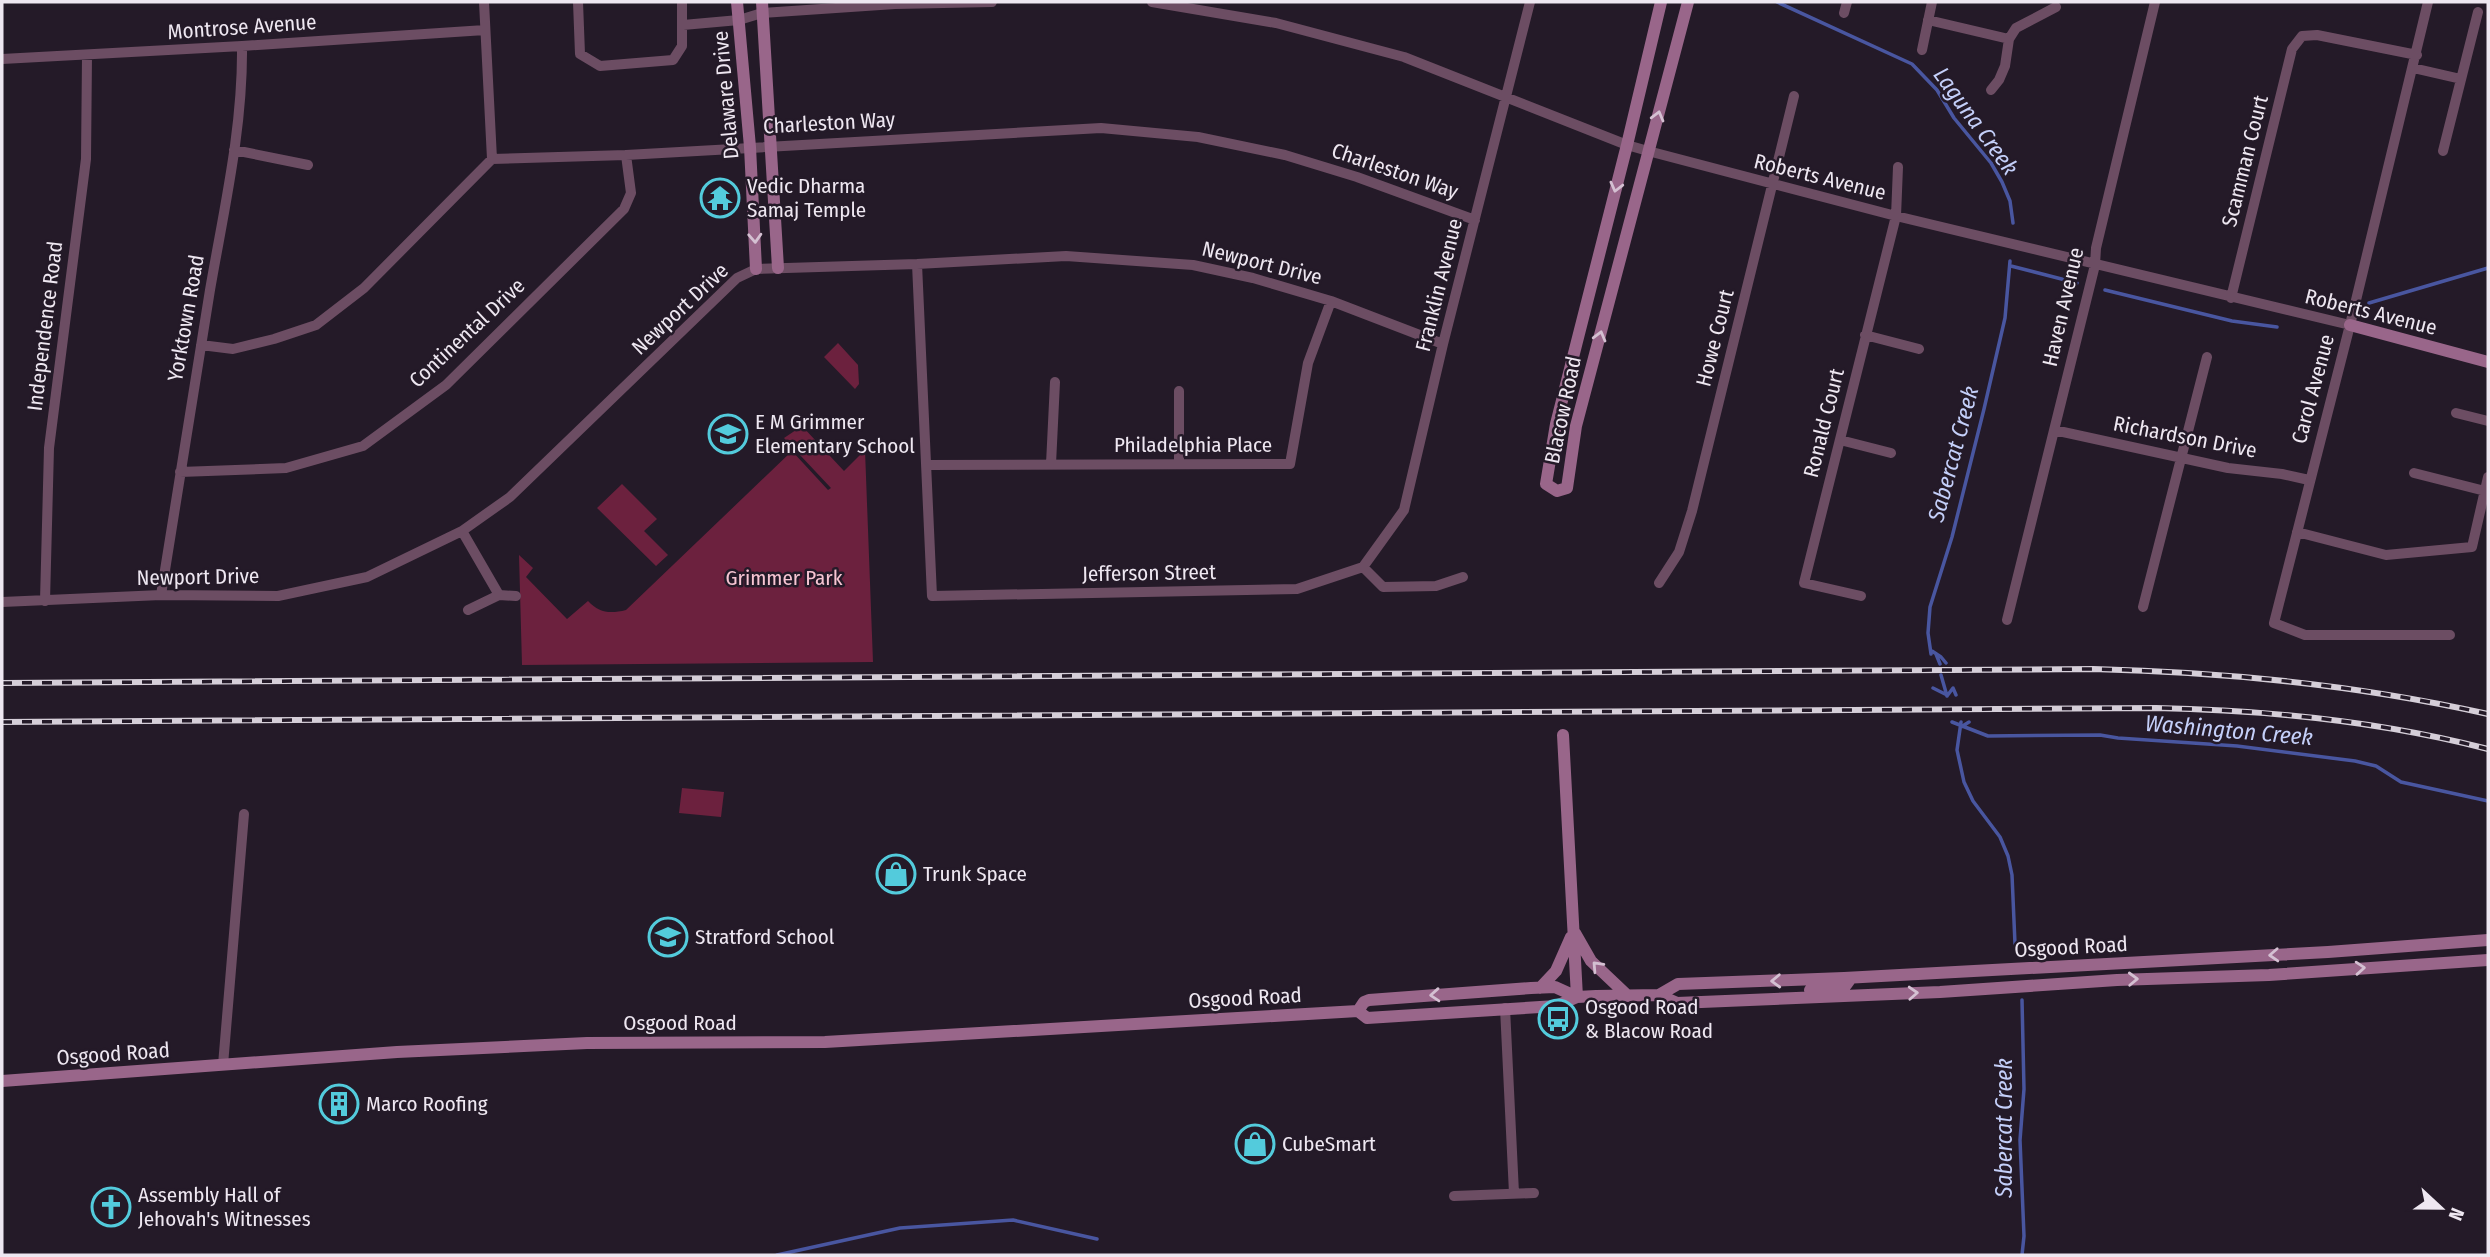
<svg xmlns="http://www.w3.org/2000/svg" width="2490" height="1257" font-family="'Fira Sans Condensed',sans-serif">
<rect width="100%" height="100%" fill="#241a28"/>
<path fill="#6c213e" d="M838 343 858 365 859 384 855 389 824 357Z
M802 426 844 471 865 450 873 662 522 665 519 555 533 568 526 577 567 619 588 601C599 613 610 614 626 610L792 451 828 490 831 488 784 438Z
M622 484 657 519 644 531 668 555 656 566 597 508Z
M682 788 724 792 721 817 679 813Z"/>
<g fill="none" stroke-linecap="round" stroke-linejoin="round">
<path stroke="#4956a0" stroke-width="3.5" d="M1777 2 1912 64 1937 90 1954 118 1991 163 2002 182 2010 201 2013 223
M2011 266 2077 283
M2105 290 2232 321 2277 327
M2369 303 2488 268
M1932 651 1941 657 1946 663
M1931 654 1928 633 1930 607 1952 537 1984 409 2005 318 2010 261
M1936 654 1940 664
M1941 675 1947 696
M1933 688 1947 695
M1947 696 1953 688 1956 695
M1952 722 1988 736 2100 735 2118 738 2237 746 2355 761 2376 766 2401 782 2488 801
M1961 722 1957 750 1964 782 1973 801 2000 837 2008 856 2012 875 2015 944
M1961 727 1969 722
M777 1255 900 1228 1013 1220 1097 1239
M2022 1255 2024 1236 2020 1140 2024 1089 2022 1000"/>
<path stroke="#6c4d63" stroke-width="10" d="M484 2 492 159
M578 2 580 54 600 66 673 60 682 46V2
M1152 2 1276 23 1404 57 1627 145 1648 151 1896 216 2350 325
M2428 2 2350 325 2274 623 2305 635H2450
M1844 13 1847 2
M1928 20 2009 39
M683 25 739 20 762 13 895 4 992 2
M1922 50 1932 2
M2 59 242 46 485 30
M2413 68 2461 79
M1991 90 1999 80 2005 66 2009 39 2016 28 2056 7
M234 150 308 165
M2443 151 2478 12
M917 264 932 596 1297 589 1363 567
M2231 298 2292 49 2302 36 2317 35 2417 55
M1865 335 1919 349
M201 345 233 349 274 339 316 325 364 288 492 159 626 155 1101 128 1198 137 1285 155 1357 177 1475 220
M1179 391V464
M2456 413 2488 421
M2054 430 2228 468 2282 474 2309 480
M1840 440 1891 453
M1051 464 1055 382
M927 465 1290 464 1308 363 1331 301
M180 472 286 468 363 446 446 385 624 209 631 193 626 155
M2414 473 2485 491
M462 531 499 595 516 596
M2297 532 2386 555 2472 547 2488 477
M1363 567 1404 510 1443 344 1530 2
M1363 567 1383 587 1436 586 1463 577
M1659 583 1679 552 1692 511 1794 96
M161 595C177 493 193 391 210 290 224 209 243 128 242 46
M1861 596 1804 583 1896 216 1898 167
M45 601 49 448 86 159 87 56
M2 602 161 595 278 596 367 577 462 531 510 497 737 278 756 269 917 264 1066 256 1193 265 1253 278 1331 301 1443 344
M2143 607 2207 357
M468 610 499 595
M2007 620 2095 265 2096 248 2155 2
M1505 1008 1514 1193
M223 1065 244 814
M1454 1196 1534 1193"/>
<path stroke="#99668a" stroke-width="12" d="M737 2 750 147 756 269
M762 2 778 268
M1661 2 1627 145 1556 424 1546 484 1557 491 1567 488 1576 426 1688 2
M2350 325 2488 362
M1563 735 1577 997
M1575 933 1591 961 1628 996
M1540 988 1556 971 1571 937
M1810 990 1846 985 1851 978
M1659 995 1678 984 1844 978 2328 952 2488 940
M1358 1011 1364 1002 1369 1000 1531 988 1555 987 1577 997
M2 1081 397 1052 587 1043 825 1042 1358 1011 1367 1018 1556 1006 1577 997 1596 996 1659 995 1677 1003 1940 992 2117 980 2269 975 2488 960"/>
<defs>
<path id="rail" d="M2 683 2093 669C2226 672 2359 685 2488 714
M2 722 2156 708C2268 710 2379 721 2488 749"/>
</defs>
<use href="#rail" stroke="#d5ced8" stroke-width="6"/>
<use href="#rail" stroke="#241a28" stroke-width="3.5" stroke-dasharray="10" stroke-linecap="butt"/>
</g>
<defs><path id="oneway-chevron" d="M-2-3.5L2.5 0L-2 3.5" fill="none" stroke-width="1.6" stroke-linecap="round" stroke-linejoin="round" transform="scale(1.75)"/></defs>
<g stroke="#d4c0d2">
<use href="#oneway-chevron" transform="translate(1658 116) rotate(-75)"/>
<use href="#oneway-chevron" transform="translate(1616 187) rotate(104)"/>
<use href="#oneway-chevron" transform="translate(755 238) rotate(87)"/>
<use href="#oneway-chevron" transform="translate(1600 336) rotate(-75)"/>
<use href="#oneway-chevron" transform="translate(2274 955) rotate(177)"/>
<use href="#oneway-chevron" transform="translate(1597 966) rotate(-133)"/>
<use href="#oneway-chevron" transform="translate(2360 968) rotate(-4)"/>
<use href="#oneway-chevron" transform="translate(2133 979) rotate(-2)"/>
<use href="#oneway-chevron" transform="translate(1776 981) rotate(178)"/>
<use href="#oneway-chevron" transform="translate(1913 993) rotate(-3)"/>
<use href="#oneway-chevron" transform="translate(1435 995) rotate(176)"/>
</g>
<defs>
<symbol id="temple-ring" viewBox="-11 -11 22 22"><circle r="9.5" fill="#241a28" stroke="#53cbdc" stroke-width="1.5"/><path d="M0-6L5-2H3V0L6.5 2.5H4V6H1.5V3h-3V6H-4V2.5H-6.5L-3 0V-2H-5Z" fill="#53cbdc"/></symbol>
<symbol id="school-ring" viewBox="-11 -11 22 22"><circle r="9.5" fill="#241a28" stroke="#53cbdc" stroke-width="1.5"/><path d="M0-5L7-2L0 1L-7-2ZM-4 1L0 2.5L4 1V4Q0 6-4 4Z" fill="#53cbdc"/></symbol>
<symbol id="shop-ring" viewBox="-11 -11 22 22"><circle r="9.5" fill="#241a28" stroke="#53cbdc" stroke-width="1.5"/><path d="M-5-2.5h2.3a2.7 3.5 0 0 1 5.4 0H5L5.5 6h-11ZM-1.5-2.5h3a1.5 2.3 0 0 0-3 0Z" fill="#53cbdc"/></symbol>
<symbol id="bus-ring" viewBox="-11 -11 22 22"><circle r="9.5" fill="#241a28" stroke="#53cbdc" stroke-width="1.5"/><path d="M-5-6H5V4H4V6H2V4H-2V6H-4V4H-5ZM-3.5-4V0h7V-4ZM-3.5 1.2v1.5H-2V1.2ZM2 1.2v1.5H3.5V1.2Z" fill="#53cbdc"/></symbol>
<symbol id="building-ring" viewBox="-11 -11 22 22"><circle r="9.5" fill="#241a28" stroke="#53cbdc" stroke-width="1.5"/><path d="M-4-6H4V6H1V3H-1V6H-4ZM-2.5-4.3h1.7v1.8h-1.7ZM.8-4.3h1.7v1.8H.8ZM-2.5-1h1.7V.8h-1.7ZM.8-1h1.7V.8H.8Z" fill="#53cbdc"/></symbol>
<symbol id="church-ring" viewBox="-11 -11 22 22"><circle r="9.5" fill="#241a28" stroke="#53cbdc" stroke-width="1.5"/><path d="M-1.2-6h2.4v3.5h3.3v2.4h-3.3V6h-2.4V-.1h-3.3v-2.4h3.3Z" fill="#53cbdc"/></symbol>
</defs>
<g fill-rule="evenodd">
<use href="#temple-ring" x="698" y="176" width="44" height="44"/>
<use href="#school-ring" x="706" y="412" width="44" height="44"/>
<use href="#shop-ring" x="874" y="852" width="44" height="44"/>
<use href="#school-ring" x="646" y="915" width="44" height="44"/>
<use href="#bus-ring" x="1536" y="997" width="44" height="44"/>
<use href="#building-ring" x="317" y="1082" width="44" height="44"/>
<use href="#shop-ring" x="1233" y="1122" width="44" height="44"/>
<use href="#church-ring" x="89" y="1185" width="44" height="44"/>
</g>
<g text-anchor="middle" dominant-baseline="central" stroke-width="5" stroke-linejoin="round" paint-order="stroke">
<g font-size="21" fill="#eee7f1" stroke="#241a28">
<text transform="translate(242 27) rotate(-4)">Montrose Avenue</text>
<text transform="translate(726 95) rotate(-95)">Delaware Drive</text>
<text transform="translate(829 123) rotate(-3)">Charleston Way</text>
<text transform="translate(2245 161) rotate(-76)">Scamman Court</text>
<text transform="translate(1395 171) rotate(19)">Charleston Way</text>
<text transform="translate(1820 177) rotate(14)">Roberts Avenue</text>
<text transform="translate(1262 263) rotate(14)">Newport Drive</text>
<text transform="translate(1439 285) rotate(-76)">Franklin Avenue</text>
<text transform="translate(2063 307) rotate(-77)">Haven Avenue</text>
<text transform="translate(680 309) rotate(-43)">Newport Drive</text>
<text transform="translate(2371 312) rotate(14)">Roberts Avenue</text>
<text transform="translate(186 318) rotate(-80)">Yorktown Road</text>
<text transform="translate(45 326) rotate(-83)">Independence Road</text>
<text transform="translate(467 333) rotate(-43)">Continental Drive</text>
<text transform="translate(1715 338) rotate(-76)">Howe Court</text>
<text transform="translate(2313 389) rotate(-75)">Carol Avenue</text>
<text transform="translate(1563 410) rotate(-78)">Blacow Road</text>
<text transform="translate(1824 423) rotate(-76)">Ronald Court</text>
<text transform="translate(2185 437) rotate(11)">Richardson Drive</text>
<text x="1193" y="445">Philadelphia Place</text>
<text transform="translate(1149 573) rotate(-1)">Jefferson Street</text>
<text transform="translate(198 577) rotate(-1)">Newport Drive</text>
<text transform="translate(2071 947) rotate(-3)">Osgood Road</text>
<text transform="translate(1245 998) rotate(-3)">Osgood Road</text>
<text x="680" y="1023">Osgood Road</text>
<text transform="translate(113 1054) rotate(-4)">Osgood Road</text>
</g>
<g font-size="21" fill="#eee7f1" stroke="#241a28" text-anchor="start">
<text x="747" y="186">Vedic Dharma<tspan x="747" dy="24">Samaj Temple</tspan></text>
<text x="755" y="422">E M Grimmer<tspan x="755" dy="24">Elementary School</tspan></text>
<text x="923" y="874">Trunk Space</text>
<text x="695" y="937">Stratford School</text>
<text x="1585" y="1007">Osgood Road<tspan x="1585" dy="24">&amp; Blacow Road</tspan></text>
<text x="366" y="1104">Marco Roofing</text>
<text x="1282" y="1144">CubeSmart</text>
<text x="138" y="1195">Assembly Hall of<tspan x="138" dy="24">Jehovah's Witnesses</tspan></text>
</g>
<g font-size="21" fill="#f7c5d3" stroke="#241a28">
<text x="784" y="578">Grimmer Park</text>
</g>
<g font-size="23" font-style="italic" fill="#c4cff9" stroke="#241a28">
<text transform="translate(1976 121) rotate(54)">Laguna Creek</text>
<text transform="translate(1953 454) rotate(-75)">Sabercat Creek</text>
<text transform="translate(2229 730) rotate(5)">Washington Creek</text>
<text transform="translate(2004 1128) rotate(-90)">Sabercat Creek</text>
</g>
</g>
<rect width="2490" height="1257" fill="none" stroke="#eee7f1" stroke-width="7"/>
<g transform="translate(2441 1208) rotate(112)" stroke="#241a28" stroke-width="5" paint-order="stroke">
<path d="M0-5L12 26L0 18L-12 26Z" fill="#eee7f1"/>
<text y="-10" font-size="19" font-weight="bold" text-anchor="middle" fill="#eee7f1">N</text>
</g>
</svg>
